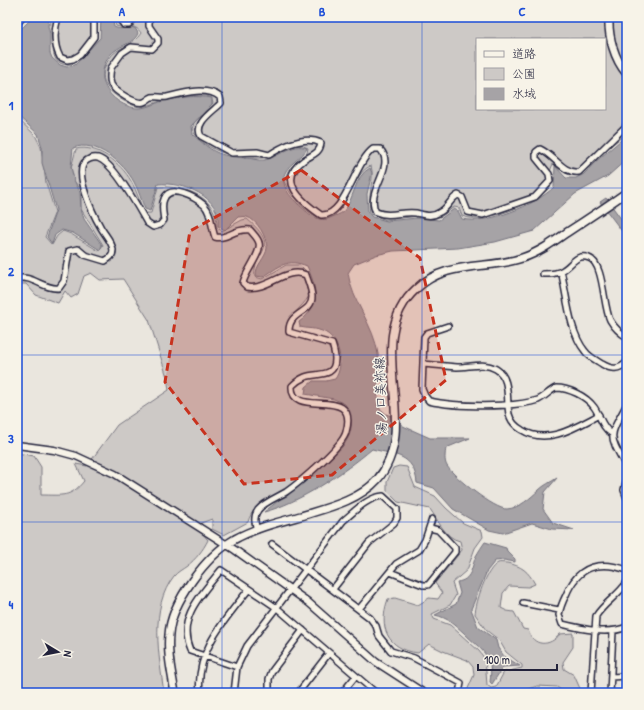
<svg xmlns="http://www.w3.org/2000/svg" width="644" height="710" font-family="'Patrick Hand','Klee One',sans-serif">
<rect width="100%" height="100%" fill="#eae6de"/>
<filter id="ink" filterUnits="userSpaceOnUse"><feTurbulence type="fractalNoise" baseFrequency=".025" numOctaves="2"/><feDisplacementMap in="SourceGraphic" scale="8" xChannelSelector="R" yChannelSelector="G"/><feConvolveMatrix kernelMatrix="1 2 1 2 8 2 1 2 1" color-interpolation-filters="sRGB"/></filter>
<g filter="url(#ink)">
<path fill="#cdc9c6" stroke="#787680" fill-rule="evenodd" d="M51 17H97V34L94 41 71 65C51 65 54 53 52 39 51 31 49 25 51 17Z
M113 17H627V133L609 147 581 173 571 174 565 173 553 164 550 171 554 180C547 201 482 226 462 216L459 208 454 207 442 216 436 218 418 216 386 220 370 214C367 198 375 177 371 166 348 173 345 240 309 212 298 204 289 194 284 181L289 169 307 153 308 148C293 140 282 154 268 157 245 162 202 152 192 129L194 123 213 103 211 98 207 96C196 96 184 95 173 97 164 99 150 106 141 107 136 107 128 103 124 101 107 91 96 79 109 59 117 46 134 46 141 33 134 22 127 30 116 26ZM477 39H605V109H477Z
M17 118 35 135 41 147 46 183 55 212 45 237 52 245 57 236 63 231 71 234 99 251 103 245 81 209V190L74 181 71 168 76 149C97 144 121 163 131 181 137 191 140 203 144 213H151L158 187C184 185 219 197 217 228L222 231 242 220 247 219C284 250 251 252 255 277L262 279 286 265H300L309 274 306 285 309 296C302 308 288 315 288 330 310 338 343 341 329 371L303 375 291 386V396C312 411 324 401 344 411 345 418 347 426 344 432 339 445 297 483 285 491 271 501 253 503 248 522L224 535 212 529V519L201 523 203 534 208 540C203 550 196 559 187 566 183 569 177 572 174 576 149 608 159 656 164 693H17V453L34 456 41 467V495C63 495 70 498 84 481L76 464 87 466 117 425 169 390 167 377 149 320 123 279 100 280 91 273 84 276 78 294 71 298 65 291 58 303 36 295 26 284H17Z
M399 466 407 467 415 487 435 496 446 508 463 523 482 531 483 537 475 548 467 570 452 583 456 595 450 605 432 614 434 619 450 625 479 651 485 659 487 685 491 688 496 687 504 672 522 668V665L506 652 499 640 486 630 475 614C476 602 486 569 498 563 500 562 504 563 507 563 522 566 528 571 535 584L528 587 509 586 503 593 501 608 507 611 514 612 523 629 528 630C533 647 550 647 560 634L573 633V647L563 662 564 669 574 675 582 693H565L557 687 537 686 525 690 524 693H466L474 675 473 667 467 660 443 651 429 644 418 653C387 649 378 627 388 599L395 598 418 605 429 598 438 599 442 593 435 583 462 550 460 541C445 538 438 520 430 509L398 502 387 491V482L393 468Z"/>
<path fill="#a6a3a6" stroke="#716f7b" d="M33 17H49L48 26 50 34V53L52 58 60 65 67 67 75 65 100 38 101 17H112L114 27C122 31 128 26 135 28L138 33C133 48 108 43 103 71 100 90 119 106 136 108 145 109 155 103 163 101 179 97 196 95 212 98V104L191 126 192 134C213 152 217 156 246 158 252 158 258 161 264 160 278 158 292 142 307 148 304 155 298 158 293 163 276 177 285 192 298 204 307 212 319 225 332 217 335 216 340 214 343 212 354 201 354 176 370 168L372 173 367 194 368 212 372 217 387 221 417 218 439 220 454 209 458 211 462 219C487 225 536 205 554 187L555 166 566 178H576L584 174 595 162 627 135V159L608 176 575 194 534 231 495 242 458 248 393 251 376 255 354 264 348 273C352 302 374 325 378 354 380 371 377 389 378 407L386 414 399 419 403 426 430 438H470L446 448C445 454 444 461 447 466 454 477 495 510 507 509 520 508 530 498 539 490 544 485 551 482 557 478L545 492 543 509 553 523 574 530 552 529 532 523 503 533 489 530 453 509 434 488 417 483C414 454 395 455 372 449 344 473 299 503 264 512 279 501 292 488 307 476 332 456 365 440 345 404L334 399 305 394 306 387 313 381H326L335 379C345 365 340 337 322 331 316 328 307 329 300 327L299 322C321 306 317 288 307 266 287 258 280 266 263 277L256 276C255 265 266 258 267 248 267 237 257 220 247 217 245 216 240 217 238 217L225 230 218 226C222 196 183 182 158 184L150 211 145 209C141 200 139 191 134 182 124 163 96 139 73 148L71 167 74 180 80 192 81 209 84 219 102 245 100 250 73 233 62 230 55 235 52 244 47 237 56 210 42 163V147L38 134 17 115V33Z
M606 198 627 227V238L600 202Z
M485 542 506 548 507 551 515 559V562L504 560 495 561 487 571 471 609 478 627 496 640 498 648 504 656 520 666 503 667 492 684 490 682C494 655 481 650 464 633 454 624 448 618 435 615L456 604 460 593 457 582C472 580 471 568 476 556 479 551 482 546 485 542Z"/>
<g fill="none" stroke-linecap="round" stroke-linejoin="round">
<defs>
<path id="minor" d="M58 17C54 31 53 44 60 57L67 60 73 59 80 55 94 37V17
M118 17 124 25H129L135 17
M149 17V26L158 39V43L152 49 131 47 122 53 111 68C110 73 109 79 111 84 114 91 136 105 144 102 147 101 149 98 152 97 157 96 162 98 167 97 183 93 206 86 220 97L221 103C214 111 193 123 201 136L232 153 257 152 269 155C283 146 304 135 321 143 320 154 311 155 304 160 276 180 301 201 321 215 345 217 354 163 373 149H380C397 167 364 192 376 212 391 218 401 211 416 213 425 215 431 218 440 212 448 208 450 199 458 195L462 197 468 212 483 215 535 197 550 181 549 174 536 158V152L540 149C554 155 563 174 579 172L627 125
M17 24 23 17
M560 272 562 275C567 298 570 333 585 351 589 357 596 360 602 364 612 370 619 370 627 362
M543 274C550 274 557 274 563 270 572 265 576 253 589 258 604 263 603 306 610 320 614 327 620 333 627 337
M17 279C31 274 44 290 59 288L64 281 69 251 78 249 85 255 105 261C110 258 113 256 113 250 112 241 104 234 100 226 93 214 75 176 84 163 87 159 93 157 98 158 114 163 138 207 147 223L153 227 160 225 164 220C163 213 161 205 164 199 170 183 196 198 204 205 212 213 211 227 215 237 228 240 233 228 250 230 253 234 258 238 259 243 262 253 245 272 243 283L247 287C268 291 286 266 306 275 308 281 312 290 312 297 312 314 288 311 289 332L332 344C334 350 335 353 335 359 335 379 317 372 305 377 300 379 296 382 292 386 290 421 360 382 346 432 343 446 299 483 286 492 278 497 264 502 258 510 253 517 255 523 257 530
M448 326 427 333 424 337 422 389 425 396 429 401C455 407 513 408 538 400 545 397 549 391 556 388 569 388 586 396 594 407 600 415 602 428 611 433
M423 364C434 365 446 366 457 367 470 367 484 362 496 369 511 378 506 399 509 414 511 422 515 426 522 430 547 446 576 427 599 415
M627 404C608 439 608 433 627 468
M627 478 624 490 627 498
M272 544 370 618 376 626 379 636 391 651 414 658 461 683 459 693
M627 570C599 560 578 566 566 595 563 601 560 608 559 615L562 624C582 629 608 635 627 627
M390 572 423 585H428L455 552V548L438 530 430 528
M523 603 559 610
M359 609 396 564 419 550 425 540 432 519
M237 667 190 651C176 618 202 594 221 570L277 608 376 693
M611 677 627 676
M200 693C195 651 225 620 249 589
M234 693 237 667 247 646 343 521C355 511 368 497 383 496L397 509V518L394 523 369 543 333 589
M269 693V679L272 671 303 630
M298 693 329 653
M342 693 355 677
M591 693 596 616C604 603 619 595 627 582
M610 693 613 631"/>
<path id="tertiary" d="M17 445 54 450 76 456 115 474 235 550 308 602 376 662 424 693"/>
<path id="secondary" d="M609 17C608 36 614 59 627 74
M175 693C172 674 167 655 169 635 171 602 206 556 235 539 255 528 279 522 301 516 327 508 358 501 377 480 424 425 360 340 416 289 446 260 487 270 522 258 538 253 552 243 566 233 586 220 607 206 627 192"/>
</defs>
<use href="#minor" stroke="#22223b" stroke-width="8"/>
<use href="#tertiary" stroke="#22223b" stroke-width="9"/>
<use href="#secondary" stroke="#22223b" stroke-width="10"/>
<use href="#minor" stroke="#f7f3e8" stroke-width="5"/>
<use href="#tertiary" stroke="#f7f3e8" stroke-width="6"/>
<use href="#secondary" stroke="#f7f3e8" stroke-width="7"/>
</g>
</g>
<path fill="#c8321e" fill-opacity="0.2" stroke="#c8321e" stroke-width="3" stroke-dasharray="8 5" stroke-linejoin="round" d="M301 170 420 258 446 380 332 475 244 484 165 382 190 231Z"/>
<path fill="none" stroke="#1d4ed8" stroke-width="1" stroke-opacity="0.55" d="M222 17V693M422 17V693M17 188H627M17 355H627M17 522H627"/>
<g text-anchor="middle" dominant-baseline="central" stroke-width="3" stroke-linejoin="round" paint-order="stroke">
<g font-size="13" fill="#22223b" stroke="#f7f3e8">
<text transform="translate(380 396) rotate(-92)">湯ノ口美祢線</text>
</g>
</g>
<rect width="644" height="710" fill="none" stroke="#f7f3e8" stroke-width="44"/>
<rect x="476" y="38" width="130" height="72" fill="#f7f3e8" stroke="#a29fa3"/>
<rect x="484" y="51" width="20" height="6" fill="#f7f3e8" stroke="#a29fa3"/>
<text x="512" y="58" font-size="12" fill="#22223b">道路</text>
<rect x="484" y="68" width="20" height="12" fill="#cdc9c6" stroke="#a29fa3"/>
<text x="512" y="78" font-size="12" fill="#22223b">公園</text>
<rect x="484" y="88" width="20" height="12" fill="#a6a3a6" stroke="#a29fa3"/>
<text x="512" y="98" font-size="12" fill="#22223b">水域</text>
<g transform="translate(58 652) rotate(100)" stroke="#f7f3e8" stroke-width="3" paint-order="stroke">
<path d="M0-3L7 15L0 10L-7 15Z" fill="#22223b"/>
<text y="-6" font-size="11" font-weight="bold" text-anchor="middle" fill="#22223b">N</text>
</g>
<path d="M478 664v6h79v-6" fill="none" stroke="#22223b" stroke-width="2"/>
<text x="484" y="664" font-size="12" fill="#22223b" stroke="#f7f3e8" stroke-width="3" paint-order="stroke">100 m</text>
<rect x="22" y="22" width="600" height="666" fill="none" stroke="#1d4ed8" stroke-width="1.5"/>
<g font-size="13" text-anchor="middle" font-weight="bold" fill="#1d4ed8">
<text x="122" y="16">A</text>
<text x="322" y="16">B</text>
<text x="522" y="16">C</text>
<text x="11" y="110">1</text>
<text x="11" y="276">2</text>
<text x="11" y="443">3</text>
<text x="11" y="609">4</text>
</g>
</svg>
